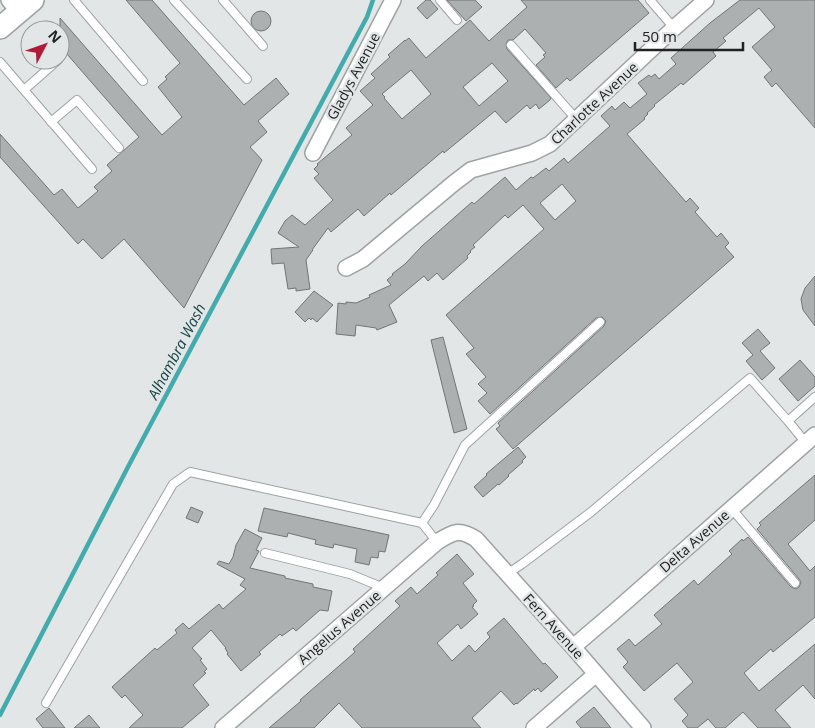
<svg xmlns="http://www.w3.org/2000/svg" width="815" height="728" font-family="'Open Sans',sans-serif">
<rect width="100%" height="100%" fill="#e2e6e6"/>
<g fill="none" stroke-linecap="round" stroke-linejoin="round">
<path stroke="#44abad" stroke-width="4.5" d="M0 715 129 465 367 17 373 0"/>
</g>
<path fill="#acb0b0" stroke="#717575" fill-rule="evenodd" d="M126 0H152L244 105 276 78 289 94 258 121 267 132 250 147 262 160 184 308 124 239 102 259 83 239 78 244 0 157V134L54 195 62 189 78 208 98 191 94 187 112 171 107 165 139 137 60 46V18L162 135 182 117 158 87 167 79 165 77 180 63Z
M426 0H430L438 9 427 19 417 8Z
M447 0H475L482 7 466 21Z
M521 0H638L649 13 570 81 567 78 556 88 536 65 545 57 543 55 546 53 525 29 513 40H508L506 44 507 49 551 98 550 100 539 109 536 104 530 109 527 105 506 123 495 111 444 153 443 151 391 195 390 193 364 216 358 209 331 232 328 228 312 250H313L306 260 310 289 296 291V288L288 289 284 263 272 264 271 249 299 247 278 233 285 221 292 215 305 225 333 200 314 178 319 174 314 169 318 165 317 164 352 135 346 128 373 105 360 91 375 78 371 74 390 57 388 55 405 40V41L409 38 426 58 470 20 489 41 527 7ZM492 63 508 81 479 106 463 87ZM411 70 431 94 402 119 384 98 385 97 382 94Z
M740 0H815V128L776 83 772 87 764 77 772 70 752 47 775 27 759 8 723 38 726 41 713 52 716 56 683 85 681 83 654 105 655 106 647 113 648 114 644 118 645 119 627 134 686 202 690 198 699 208 695 212 717 237 721 233 729 243 725 247 734 257 513 449 496 429 500 426 498 423 604 326 606 321 602 317 596 318 490 414 478 401 487 393 478 384 486 377 466 354 474 348 446 315 544 229 523 205 508 218 505 215 473 245 475 247 470 251 471 252 467 256 468 258 443 280 437 273 428 281 424 276 389 305 397 322 377 330 376 328 356 325 355 336 336 334 338 303 346 304V302L356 303 370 297 369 295 391 285 387 280 393 275 392 274 405 264 422 246 472 202 474 204 505 177 516 190 531 177 533 178 546 168 549 171 564 158 568 163 610 126 601 116 612 106 615 110 624 102 630 108 647 94 638 83 649 75 651 77 655 74 659 79 676 64 671 58 710 23ZM562 184 576 201 555 220 540 203Z
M251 21a10 10 0 1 1 20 0a10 10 0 1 1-20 0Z
M815 276V326L803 310 801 299 805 288Z
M314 291 333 305 317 322 312 318 311 320 309 318 305 322 295 312Z
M758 329 770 343 760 351 775 368 762 380 746 361 753 355 742 343Z
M443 337 467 429 454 433 431 340Z
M800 360 815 377V386L798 401 779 379Z
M518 447 526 457 522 461 523 462 508 475 509 476 499 485 498 484 483 497 474 487 487 475 486 474Z
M815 475V520L788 544 810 571 815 566V617L773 652 771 649 744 673 759 691 815 644V699L803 685 775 710 791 728H758L743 712 725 728H716L708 719 697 728H688L682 721 688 715 674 699 693 682 677 663 644 691 623 667 628 662 617 649 629 639 635 646 662 624 654 615 694 580 698 585 732 554 729 551 742 539 743 541 748 537 791 587 796 589 799 587 801 582 799 579 757 529 761 525 759 523Z
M191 507 203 512 198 523 186 518Z
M264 508 389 535 385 552 379 551 378 558 371 557 369 565 355 562 357 549 334 544 333 548 315 544 316 540 288 533 287 537 258 531Z
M245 529 262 538 256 550 259 551 250 568 285 576V578L313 584V587L332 591 328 611 320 610 296 631 293 628 282 636 280 634 259 652 261 654 241 671 227 654 228 653 225 648H226L211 630 192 648 202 659 200 660 207 669 204 672 206 673 193 685 209 705 182 728H129L143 715 125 695 122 698 112 687 155 648 157 650 177 633 175 630 183 623 189 629 219 604 223 609 246 589 240 585 245 579 217 564 219 561 229 564 233 557 236 545Z
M457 554 474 574 463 583 477 601 473 605 474 606 472 607 478 614 461 629 458 624 437 643 452 661 469 645 475 652 490 637 487 633 504 618 543 664 545 663 558 677 541 692 538 688 535 691 534 689 517 704 516 703 514 705 501 691 472 718 481 728H362L339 703 314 728H269L301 701 300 700 355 652 353 649 400 606 395 601 411 587 417 594 438 575 436 573Z
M594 707 611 728H581L576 722Z
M49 708 65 728H43L36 719Z
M89 715 100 728H74Z"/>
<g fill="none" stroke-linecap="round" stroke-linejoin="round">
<defs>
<path id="lane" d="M74 0 143 81
M174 0 247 79
M223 0 263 46
M440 0 457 20
M650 0 674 28
M511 45 577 120
M0 62 92 169
M24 90 58 60
M51 122 77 100 119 148
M788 421 806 443
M731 508 795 583
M422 523 434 505 465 445 600 322
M265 553 350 574 384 588
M507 574 522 564 591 512 750 378 788 421 815 397
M46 703 173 484 190 472 422 523 437 542"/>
<path id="street" d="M9 0 19 12
M313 153 393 0
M346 268 363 259 454 183 471 170 532 153 550 144 674 28 706 0
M573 647 613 613 815 435
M223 728 437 542C453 532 459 528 476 539L573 647 643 728
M534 728 596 674"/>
<path id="secondary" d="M0 28 33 0"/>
</defs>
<use href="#lane" stroke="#9ea2a2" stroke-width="10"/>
<use href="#street" stroke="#9ea2a2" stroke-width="18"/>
<use href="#secondary" stroke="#9ea2a2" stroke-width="24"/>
<use href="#lane" stroke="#fff" stroke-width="8"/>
<use href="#street" stroke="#fff" stroke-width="15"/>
<use href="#secondary" stroke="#fff" stroke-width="21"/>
</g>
<g text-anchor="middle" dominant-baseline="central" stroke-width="5" stroke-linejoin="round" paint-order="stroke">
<g font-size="14" fill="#212222" stroke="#e2e6e6">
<text transform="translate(353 76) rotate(-62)">Gladys Avenue</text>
<text transform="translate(594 103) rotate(-43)">Charlotte Avenue</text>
<text transform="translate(694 541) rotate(-41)">Delta Avenue</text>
<text transform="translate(554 626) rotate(48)">Fern Avenue</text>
<text transform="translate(339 627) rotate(-41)">Angelus Avenue</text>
</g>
<g font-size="15" font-style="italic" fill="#194647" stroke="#e2e6e6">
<text transform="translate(176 351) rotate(-62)">Alhambra Wash</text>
</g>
</g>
<g transform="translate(45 45) rotate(49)"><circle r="24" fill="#e2e6e6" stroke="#959898"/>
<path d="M0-4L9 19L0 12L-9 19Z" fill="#af1b39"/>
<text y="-8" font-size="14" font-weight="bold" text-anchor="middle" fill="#212222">N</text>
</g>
<path d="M635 42v8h108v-8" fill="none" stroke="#212222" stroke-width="2.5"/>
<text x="642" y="42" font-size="15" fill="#212222" stroke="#e2e6e6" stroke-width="4" paint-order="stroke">50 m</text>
</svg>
